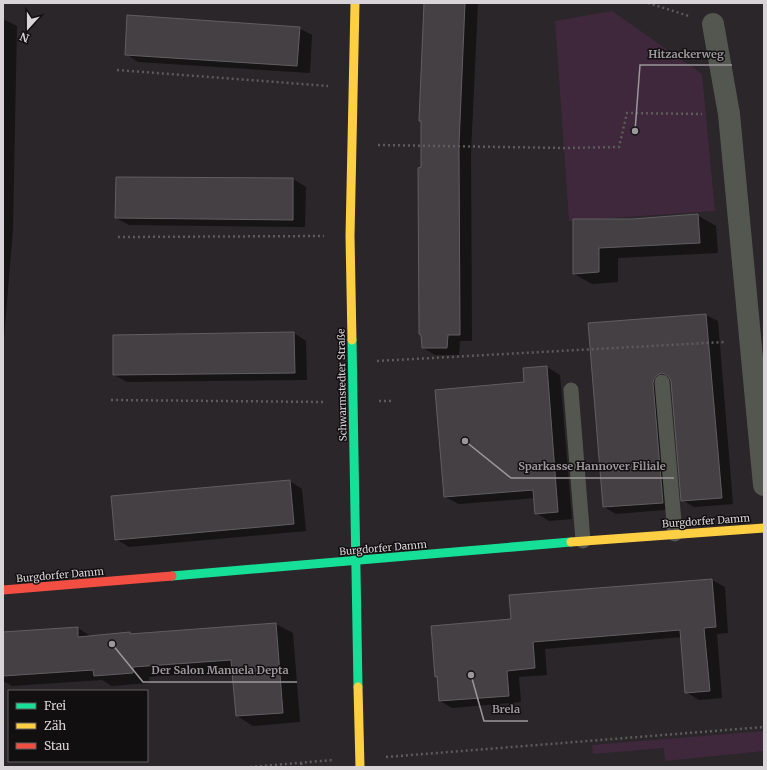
<svg xmlns="http://www.w3.org/2000/svg" width="767" height="770" font-family="Merriweather,serif">
<rect width="100%" height="100%" fill="#2a2629"/>
<path fill="#3f283b" d="M612 11 702 74 715 211 569 221 555 21Z
M764 731V751L665 761 664 748 593 754 592 745Z"/>
<path fill="#0007" d="M425 3H478L471 152 472 341H460L459 355H435L423 348 422 168Z
M3 19 17 26 13 229 3 351Z
M299 28 312 35 310 73 138 62 126 54Z
M293 179 306 187 305 227 129 225 116 218Z
M697 215 716 226 718 253 618 258V282L592 284 574 274V220H632Z
M706 315 718 321 733 504 694 507 682 500 672 380 669 381 675 509 616 514 604 507 589 324Z
M294 333 306 341 307 380 127 382 114 375Z
M547 367 560 375 572 519 549 521 536 513 535 498 459 504 445 497 525 383Z
M290 481 302 489 306 531 129 547 116 539Z
M712 580 725 587 728 633 717 634 722 698 699 700 686 692 682 637 545 649 547 675 519 677 521 702 452 708 440 701 438 677 436 676 512 620 510 596Z
M276 624 293 633 300 722 253 726 237 716 233 670 149 677 150 683 112 686 102 680 12 686 3 681V633L78 628 92 637 130 633 132 635Z"/>
<path fill="#444043" stroke="#615e61" d="M424 3H465L459 145 460 335H448L447 348H422L421 335 419 334 418 168 421 167V121H419Z
M127 15 300 27 297 66 125 55Z
M116 177 293 178V220L115 218Z
M698 214 700 243 599 248V272L573 274V219H632Z
M706 314 722 498 681 501 671 381 669 377 665 374 662 373 657 375 654 379 653 383 663 503 603 507 588 323Z
M294 332 295 373 113 375V335Z
M547 366 558 512 535 514 533 490 444 497 435 390 524 382 523 368Z
M290 480 294 524 115 540 111 496Z
M712 579 716 627 704 628 710 691 685 693 680 630 533 642 535 668 507 671 509 696 439 701 437 676 435 677 431 626 511 619 509 595Z
M276 623 283 713 236 716 231 660 133 667V673L94 676 93 670 3 676V632L78 627V637L130 632V634Z"/>
<g fill="none" stroke-linecap="round" stroke-linejoin="round">
<path stroke="#5c5c5a" stroke-width="2.5" stroke-dasharray="2 3" stroke-linecap="butt" d="M648 3 689 16
M117 70 328 86
M378 145 564 148 619 147 627 113 702 114
M118 237 324 236
M377 361 724 342
M111 400 326 402
M379 401H392
M386 757 764 727
M301 763 302 767
M250 767 333 760"/>
<path stroke="#545750" stroke-width="15" d="M662 382 675 534
M571 390 583 541"/>
<path stroke="#545750" stroke-width="22" d="M713 24 729 114 764 485"/>
<path stroke="#16e098" stroke-width="9" d="M352 340 358 687
M172 576 571 542"/>
<path stroke="#ffcf43" stroke-width="9" d="M352 340 350 236 355 3
M571 542 764 528
M358 687 360 767"/>
<path stroke="#f24e42" stroke-width="9" d="M3 590 172 576"/>
</g>
<g text-anchor="middle" dominant-baseline="central" stroke-width="3" stroke-linejoin="round" paint-order="stroke">
<g font-size="10" fill="#d8d4d7" stroke="#120f11">
<text transform="translate(342 385) rotate(-91)">Schwarmstedter Straße</text>
<text transform="translate(706 521) rotate(-4)">Burgdorfer Damm</text>
<text transform="translate(383 548) rotate(-5)">Burgdorfer Damm</text>
<text transform="translate(60 575) rotate(-5)">Burgdorfer Damm</text>
</g>
</g>
<path fill="none" stroke="#9b979a" stroke-width="1.5" d="M635 131L640 65H732M465 441L511 478H674M112 644L143 682H297M471 675L484 721H528"/>
<g fill="#9b979a" stroke="#120f11" stroke-width="1.5">
<circle cx="635" cy="131" r="4"/>
<circle cx="465" cy="441" r="4"/>
<circle cx="112" cy="644" r="4"/>
<circle cx="471" cy="675" r="4"/>
</g>
<g font-size="11" text-anchor="middle" font-weight="bold" fill="#9b979a" stroke="#120f11" stroke-width="3" stroke-linejoin="round" paint-order="stroke">
<text x="686" y="58">Hitzackerweg</text>
<text x="592" y="470">Sparkasse Hannover Filiale</text>
<text x="220" y="674">Der Salon Manuela Depta</text>
<text x="506" y="713">Brela</text>
</g>
<rect width="767" height="770" fill="none" stroke="#d8d4d7" stroke-width="8"/>
<rect x="8" y="690" width="140" height="72" fill="#120f11" stroke="#615e60"/>
<rect x="16" y="703" width="20" height="6" fill="#16e098" stroke="#615e60"/>
<text x="44" y="710" font-size="12" fill="#d8d4d7">Frei</text>
<rect x="16" y="723" width="20" height="6" fill="#ffcf43" stroke="#615e60"/>
<text x="44" y="730" font-size="12" fill="#d8d4d7">Zäh</text>
<rect x="16" y="743" width="20" height="6" fill="#f24e42" stroke="#615e60"/>
<text x="44" y="750" font-size="12" fill="#d8d4d7">Stau</text>
<g transform="translate(28 28) rotate(201)" stroke="#120f11" stroke-width="3" paint-order="stroke">
<path d="M0-3L7 15L0 10L-7 15Z" fill="#d8d4d7"/>
<text y="-6" font-size="11" font-weight="bold" text-anchor="middle" fill="#d8d4d7">N</text>
</g>
</svg>
